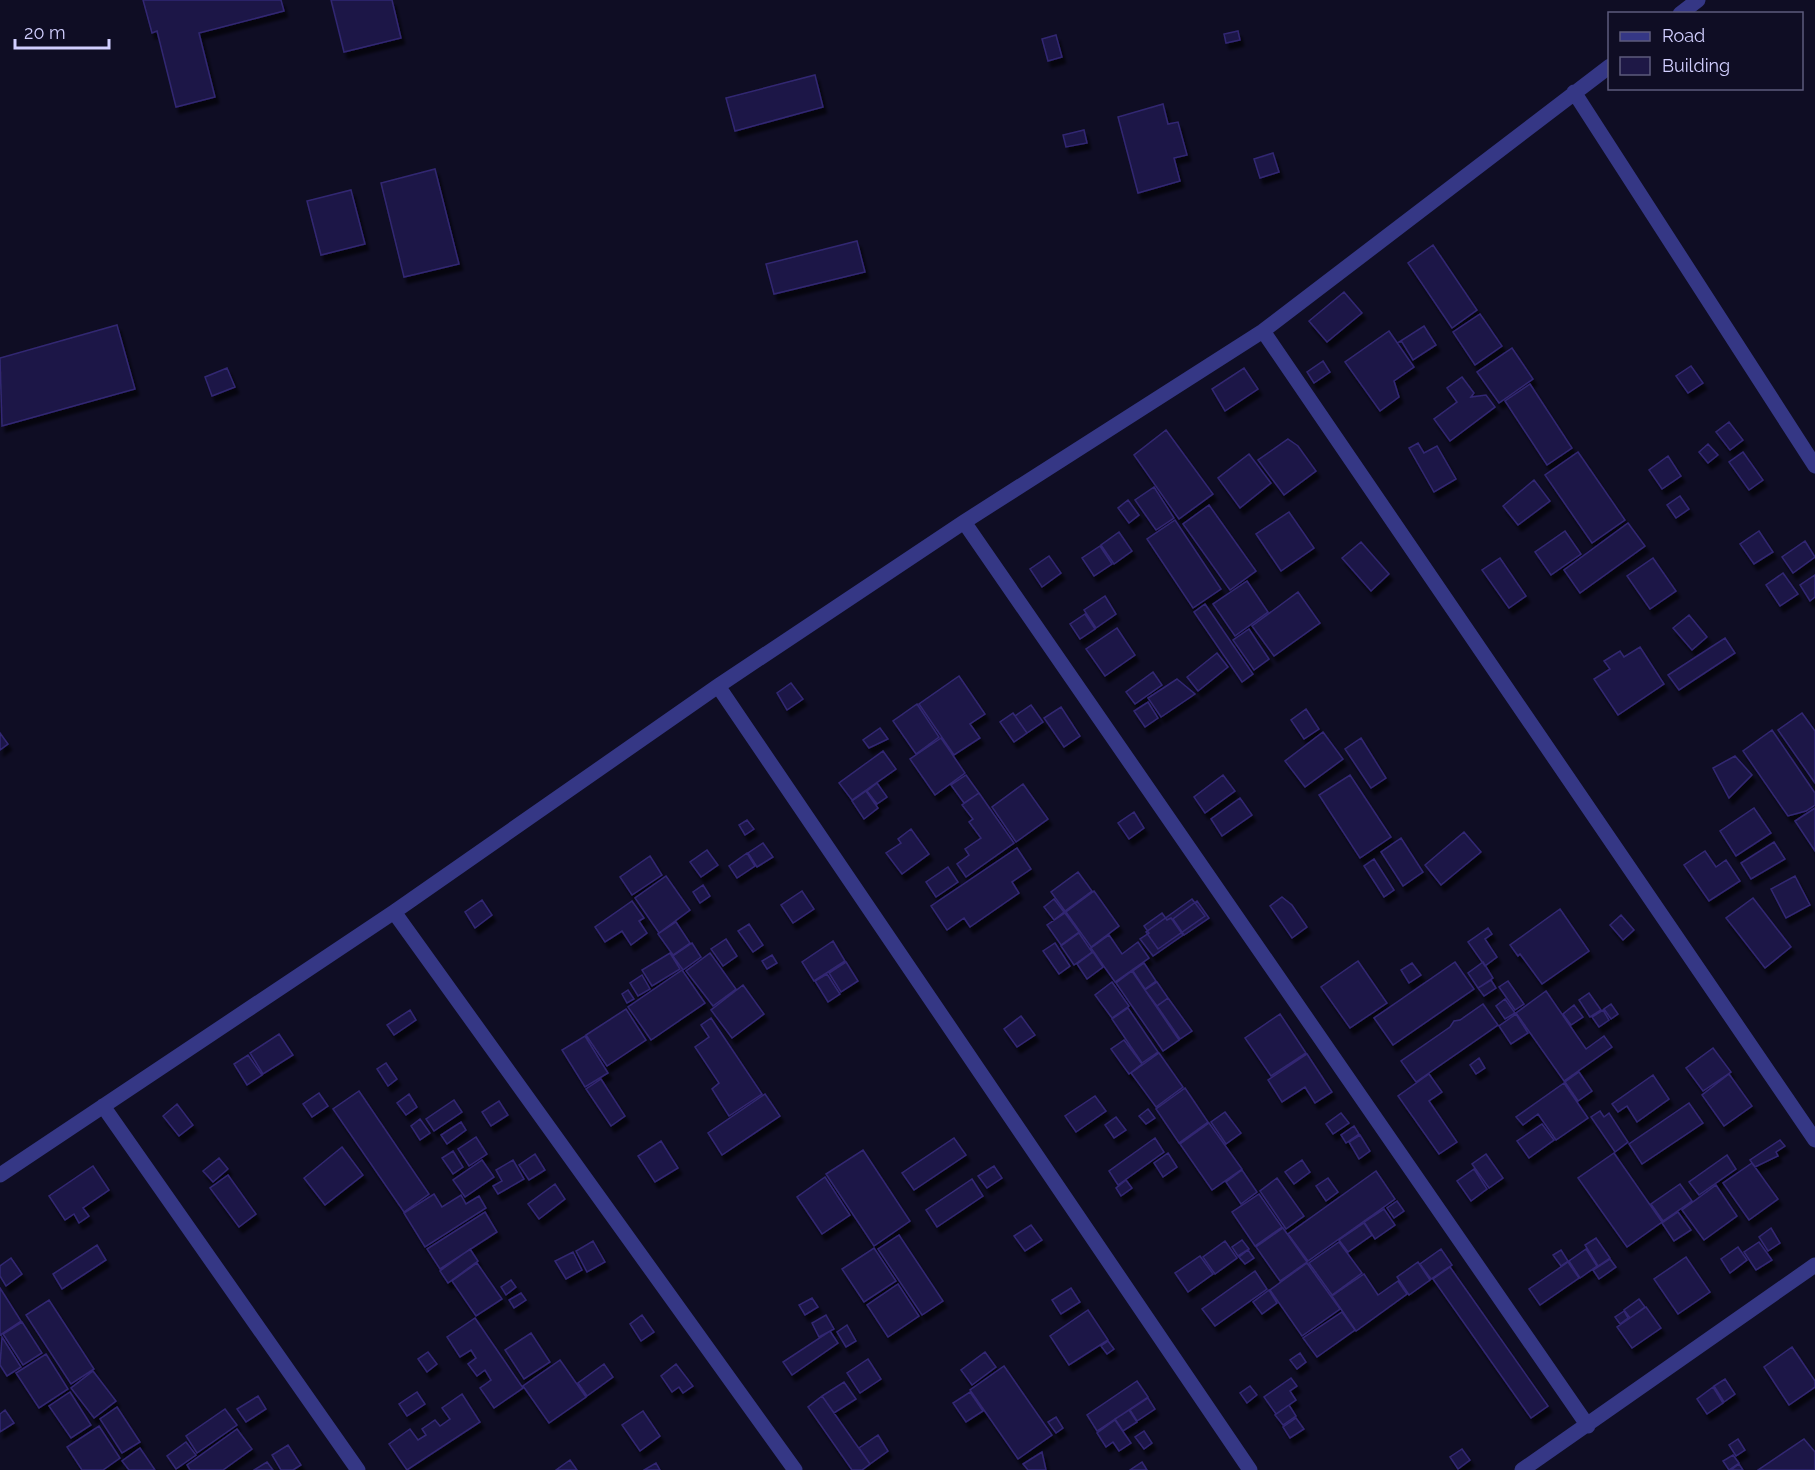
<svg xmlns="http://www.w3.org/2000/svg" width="1815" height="1470" font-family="Raleway,sans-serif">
<defs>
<filter id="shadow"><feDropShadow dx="3.5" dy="6" stdDeviation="1.5" flood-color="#0009"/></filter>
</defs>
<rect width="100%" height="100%" fill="#0f0d24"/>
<path fill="#1e1846" stroke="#322873" stroke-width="1.5" filter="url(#shadow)" d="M143 0H281L284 11 199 33 215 97 176 107 157 31 152 33Z
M331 0H392L401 38 344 52Z
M1238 31 1240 40 1226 43 1224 34Z
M1056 35 1062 57 1048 61 1042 39Z
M815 75 823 107 735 131 726 98Z
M1163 104 1168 124 1178 122 1187 155 1174 158 1180 181 1138 193 1118 117Z
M1084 130 1087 143 1066 147 1063 135Z
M1273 153 1279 172 1260 178 1254 159Z
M435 169 459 264 404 277 381 183Z
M351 190 365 244 321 255 307 201Z
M857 241 865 272 774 294 766 264Z
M1433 245 1477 310 1452 328 1408 263Z
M1344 292 1362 313 1327 342 1309 321Z
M1480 314 1502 346 1475 365 1453 332Z
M117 325 135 389 2 426 0 358Z
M1424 326 1436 345 1413 360 1402 342H1399Z
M1389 331 1414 367 1394 381 1399 397 1380 411 1345 362Z
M1512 348 1533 379 1499 403 1477 372Z
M1323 361 1330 372 1314 383 1307 372Z
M1691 366 1703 383 1688 393 1676 376Z
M227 368 235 387 212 396 205 377Z
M1244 368 1258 389 1225 411 1212 389Z
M1462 377 1474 393 1471 397 1486 395 1495 407 1450 441 1434 419 1457 402 1447 388Z
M1530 384 1572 448 1547 465 1505 401Z
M1729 422 1743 440 1730 450 1716 432Z
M1166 430 1213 494 1179 519 1134 455Z
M1288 439 1298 446 1316 471 1284 495 1258 460Z
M1418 443 1424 453 1437 446 1456 479 1434 492 1409 448Z
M1708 444 1718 455 1708 463 1699 452Z
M1578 452 1625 520 1592 543 1545 475Z
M1743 452 1763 480 1749 490 1729 462Z
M1249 454 1271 483 1240 508 1218 478Z
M1668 456 1681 476 1662 489 1649 470Z
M1534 480 1550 501 1518 525 1503 506Z
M1154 487 1174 518 1156 530 1135 500Z
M1680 496 1689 509 1676 518 1667 505Z
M1128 500 1139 515 1129 523 1118 508Z
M1209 505 1256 571 1230 590 1183 524Z
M1289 512 1314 548 1281 571 1256 534Z
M1175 520 1221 589 1193 608 1147 539Z
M1628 523 1645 546 1580 593 1564 570Z
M1565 531 1581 554 1551 575 1535 552Z
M1759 531 1773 552 1754 564 1740 544Z
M1119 532 1132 551 1114 564 1101 545Z
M1805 541 1815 557 1793 573 1782 557Z
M1361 542 1389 574 1371 591 1342 558Z
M1100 546 1112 564 1094 576 1082 558Z
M1049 556 1061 573 1042 587 1030 569Z
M1500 558 1526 596 1509 608 1482 570Z
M1653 558 1676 591 1650 609 1627 576Z
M1783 573 1798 594 1780 606 1766 585Z
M1815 575V597L1810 601 1800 585Z
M1247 581 1268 612 1235 636 1213 604Z
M1298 592 1320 623 1274 656 1252 626Z
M1105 596 1116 614 1096 628 1084 610Z
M1205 604 1253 674 1242 682 1194 612Z
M1085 614 1095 629 1080 639 1070 624Z
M1689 615 1707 637 1692 650 1673 628Z
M1117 628 1135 655 1105 676 1086 649Z
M1249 629 1269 659 1254 670 1233 640Z
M1725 638 1735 653 1679 690 1668 675Z
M1640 647 1664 684 1618 715 1594 679 1610 669 1604 661 1620 651 1624 657Z
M1217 653 1228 667 1198 691 1187 677Z
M1153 672 1162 685 1135 704 1126 692Z
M959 676 985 714 970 724 980 738 954 755 919 704Z
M1177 679 1195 694 1161 717 1148 698Z
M791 683 803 699 787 710 777 693Z
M1148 702 1158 718 1145 727 1134 711Z
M917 704 939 737 916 754 893 721Z
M1031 705 1043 722 1027 733 1015 716Z
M1061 707 1080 736 1064 747 1044 718Z
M1306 709 1319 729 1304 739 1291 720Z
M1013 713 1027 733 1014 742 1000 722Z
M1802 713 1815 731V783L1778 730Z
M880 728 888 739 869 748 863 740Z
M1772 730 1815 793V805L1806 811 1788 816 1743 751Z
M1323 732 1343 759 1305 787 1285 761Z
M0 733 8 744 0 750Z
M941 738 965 773 935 795 910 759Z
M1361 738 1386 778 1371 788 1345 749Z
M883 751 896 769 852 800 839 783Z
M1735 756 1752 775 1729 798 1713 768Z
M966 775 979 793 964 803 951 785Z
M1223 775 1235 791 1205 813 1194 797Z
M1350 775 1391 837 1360 858 1319 795Z
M877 783 887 797 877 804 867 791Z
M1023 784 1048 819 1016 842 992 807Z
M866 791 878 808 864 819 852 801Z
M979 793 1014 843 966 877 957 864 969 855 965 849 981 838 969 822 973 819 962 805Z
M1240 798 1252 815 1222 836 1211 819Z
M1754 808 1771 833 1736 856 1720 831Z
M1815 808V851L1795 821Z
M1134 812 1144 828 1129 839 1118 823Z
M747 820 754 829 745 835 739 825Z
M911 829 929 854 902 874 886 853 901 843 898 839Z
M1464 832 1481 852 1441 885 1425 865Z
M1401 838 1423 872 1403 886 1381 852Z
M1774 842 1785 859 1751 879 1741 863Z
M763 843 773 857 757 867 748 853Z
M1017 848 1031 869 1012 882 1019 893 970 927 964 918 947 930 931 906Z
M707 850 718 865 701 877 690 862Z
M1705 851 1716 867 1726 860 1740 881 1709 901 1684 865Z
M747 853 755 866 737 878 729 866Z
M650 856 662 875 632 895 620 877Z
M1374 859 1394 890 1384 897 1364 866Z
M948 867 958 882 936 897 926 882Z
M1078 872 1092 891 1065 911 1051 892Z
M666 876 690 910 659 933 635 898Z
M1795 876 1810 905 1786 918 1771 889Z
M703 885 710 896 700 903 693 892Z
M802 891 814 909 793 923 781 905Z
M1094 891 1119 926 1091 947 1066 912Z
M1282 897 1292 905 1307 927 1292 938 1270 906Z
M1753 898 1791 947 1765 968 1726 918Z
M1054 899 1064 912 1054 920 1044 907Z
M1192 899 1205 916 1158 949 1146 932Z
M482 900 492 915 475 928 465 912Z
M632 901 644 918 639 921 647 933 631 945 622 931 605 942 595 927Z
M1197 901 1209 918 1184 935 1173 919Z
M1560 909 1589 951 1542 984 1520 954 1518 956 1510 945Z
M1065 913 1079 932 1061 945 1047 925Z
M1162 913 1167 920 1171 918 1183 935 1153 956 1140 939 1149 933 1144 926Z
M1621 915 1634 930 1623 940 1610 925Z
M676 922 690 943 673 955 658 934Z
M749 924 763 945 753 952 738 931Z
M1488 928 1492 934 1485 939 1497 957 1485 966 1468 942Z
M1079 933 1092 952 1074 965 1061 946Z
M1109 935 1122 954 1138 942 1149 958 1115 982 1091 948Z
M726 939 737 956 723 966 711 949Z
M833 941 845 961 814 981 802 962Z
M692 943 701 957 683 970 673 956Z
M1055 943 1070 966 1059 974 1043 951Z
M1093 952 1103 967 1087 979 1077 964Z
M670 953 680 969 652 986 642 970Z
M710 953 736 989 713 1006 686 971Z
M772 955 777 963 767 969 762 961Z
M1358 961 1387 1003 1350 1028 1321 987Z
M846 962 858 981 841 992 829 973Z
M1455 962 1474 989 1393 1045 1374 1018Z
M1483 962 1493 978 1478 988 1468 973Z
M1144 963 1156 981 1145 989 1133 971Z
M1412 963 1421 975 1409 983 1401 970Z
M682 970 705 1003 651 1040 628 1007Z
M1132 971 1179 1040 1163 1051 1116 983Z
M827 974 840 994 828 1002 815 981Z
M642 975 650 989 638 996 630 983Z
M1491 980 1496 988 1484 996 1478 988Z
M1508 981 1524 1004 1515 1010 1499 987Z
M1112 982 1129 1006 1112 1018 1095 995Z
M1157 982 1168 998 1157 1006 1145 990Z
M743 985 764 1014 732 1038 711 1010Z
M628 990 634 999 627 1003 622 994Z
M1546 991 1586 1049 1604 1036 1612 1047 1564 1081 1516 1013Z
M1589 993 1601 1010 1590 1017 1579 1000Z
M1168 998 1192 1031 1180 1039 1157 1006Z
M1505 999 1515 1013 1505 1019 1496 1006Z
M1483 1004 1498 1025 1416 1082 1401 1061 1450 1027 1454 1021 1460 1020Z
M1611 1004 1618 1014 1611 1019 1604 1009Z
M1574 1005 1583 1017 1571 1025 1563 1014Z
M1128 1008 1158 1052 1142 1063 1112 1019Z
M626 1009 646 1040 607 1066 586 1035Z
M410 1010 416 1020 394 1035 387 1025Z
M1603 1010 1609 1020 1599 1027 1592 1017Z
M1280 1014 1306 1053 1271 1076 1245 1038Z
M1516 1014 1528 1033 1511 1044 1499 1026Z
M1021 1016 1035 1035 1017 1047 1004 1029Z
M711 1018 762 1094 729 1116 712 1089 719 1083 695 1047 709 1037 701 1025Z
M279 1034 293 1055 263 1074 250 1053Z
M585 1036 608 1073 585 1087 562 1050Z
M1124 1040 1142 1064 1129 1074 1111 1049Z
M1713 1048 1731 1072 1703 1091 1686 1068Z
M1159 1053 1183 1087 1156 1107 1131 1073Z
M1307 1054 1332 1092 1315 1103 1305 1087 1282 1102 1268 1080Z
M248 1055 262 1075 247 1085 234 1064Z
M1479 1058 1485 1068 1476 1074 1470 1065Z
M386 1063 397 1079 388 1086 377 1069Z
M1579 1072 1592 1091 1578 1101 1565 1082Z
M1429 1074 1442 1092 1429 1101 1457 1142 1439 1154 1398 1096Z
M1729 1074 1752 1106 1724 1126 1702 1095Z
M1653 1075 1669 1099 1637 1122 1627 1106 1618 1112 1612 1104Z
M601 1079 625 1116 611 1126 586 1089Z
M1564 1083 1588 1118 1556 1140 1538 1114 1523 1125 1516 1117Z
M1185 1088 1208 1122 1179 1143 1156 1109Z
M359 1091 429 1194 404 1212 333 1109Z
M319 1093 328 1106 312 1117 303 1104Z
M409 1094 417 1107 406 1115 397 1103Z
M765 1094 780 1116 722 1155 708 1133Z
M1095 1096 1106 1111 1076 1132 1065 1116Z
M454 1100 462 1112 434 1131 426 1119Z
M499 1101 508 1115 491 1126 482 1112Z
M1689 1103 1703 1123 1642 1164 1629 1144Z
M177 1104 193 1125 179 1136 163 1116Z
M1148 1109 1155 1118 1146 1124 1139 1116Z
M1600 1111 1604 1117 1609 1113 1628 1142 1615 1152 1591 1117Z
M1225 1112 1241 1133 1226 1144 1211 1122Z
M1341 1113 1349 1123 1333 1134 1326 1124Z
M1116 1117 1126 1130 1114 1138 1105 1125Z
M420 1119 430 1133 420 1140 411 1126Z
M461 1122 466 1130 447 1144 441 1135Z
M1209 1123 1242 1169 1212 1190 1180 1144Z
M1542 1124 1554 1140 1529 1158 1517 1141Z
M1354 1126 1359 1134 1346 1143 1341 1135Z
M1360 1135 1370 1151 1359 1159 1349 1142Z
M476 1137 487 1154 469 1166 458 1149Z
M954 1138 966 1155 914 1190 902 1173Z
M1155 1138 1164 1152 1118 1185 1109 1171Z
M1780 1140 1785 1146 1776 1152 1778 1156 1755 1167 1750 1160Z
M661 1141 678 1168 655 1182 638 1156Z
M342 1147 363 1175 325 1205 304 1178Z
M863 1150 910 1221 874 1246 826 1174Z
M453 1151 463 1167 453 1174 442 1158Z
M1168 1153 1177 1167 1163 1177 1154 1163Z
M1614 1153 1662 1222 1627 1247 1578 1178Z
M535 1154 545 1170 529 1180 519 1165Z
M1486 1154 1503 1178 1489 1188 1472 1164Z
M1727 1155 1736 1169 1699 1195 1689 1182Z
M219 1158 228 1169 213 1182 203 1171Z
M482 1160 494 1177 465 1197 453 1180Z
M513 1160 524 1179 498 1194 493 1186 502 1181 496 1170Z
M1302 1160 1310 1172 1294 1184 1285 1172Z
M1752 1163 1778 1199 1749 1220 1723 1183Z
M93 1166 109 1190 83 1208 89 1216 79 1223 74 1214 65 1220 49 1196Z
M994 1166 1002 1178 987 1188 978 1176Z
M1474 1169 1487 1189 1471 1201 1457 1181Z
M1242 1170 1257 1192 1241 1204 1226 1182Z
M1376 1171 1395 1199 1308 1261 1288 1234Z
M228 1175 256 1214 239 1227 210 1188Z
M825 1177 850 1215 822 1234 797 1197Z
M1277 1178 1304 1216 1286 1229 1260 1191Z
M1328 1178 1338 1192 1326 1201 1316 1186Z
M972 1179 983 1196 937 1227 926 1210Z
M1126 1180 1132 1188 1121 1196 1116 1188Z
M555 1184 565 1199 539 1219 528 1204Z
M1680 1184 1692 1201 1663 1221 1651 1204Z
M1716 1185 1737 1216 1704 1240 1682 1210Z
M434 1194 442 1207 461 1195 466 1204 479 1196 486 1208 425 1247 404 1213Z
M1259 1194 1282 1227 1255 1246 1232 1212Z
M1397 1201 1404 1211 1394 1218 1387 1208Z
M1384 1209 1395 1225 1375 1239 1364 1222Z
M485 1212 497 1232 440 1269 427 1249Z
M1678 1212 1691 1230 1674 1241 1662 1223Z
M1364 1223 1372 1235 1348 1252 1339 1240Z
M1031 1225 1042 1240 1025 1251 1014 1236Z
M1283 1228 1307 1262 1280 1281 1256 1247Z
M1771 1228 1780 1243 1768 1251 1759 1237Z
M899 1235 943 1301 922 1315 878 1249Z
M1596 1238 1610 1258 1598 1266 1585 1245Z
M1242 1240 1249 1249 1238 1256 1232 1247Z
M593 1241 605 1262 587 1272 576 1251Z
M1225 1241 1237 1258 1215 1274 1203 1257Z
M1339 1242 1362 1273 1332 1295 1309 1263Z
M1759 1242 1772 1260 1756 1270 1744 1252Z
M97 1245 106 1260 62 1289 53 1274Z
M1738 1247 1747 1260 1730 1273 1721 1259Z
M874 1248 896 1281 864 1302 842 1269Z
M470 1249 478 1261 448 1283 440 1271Z
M1441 1249 1452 1265 1431 1279 1420 1264Z
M1586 1249 1597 1266 1580 1278 1569 1261Z
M1248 1250 1254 1258 1245 1264 1239 1257Z
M1561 1250 1568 1261 1561 1266 1553 1255Z
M573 1252 582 1270 566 1279 555 1261Z
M1200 1256 1213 1274 1188 1292 1175 1273Z
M1686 1257 1710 1292 1678 1314 1654 1279Z
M11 1258 22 1274 6 1286 0 1276V1266Z
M1610 1259 1616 1267 1599 1279 1593 1270Z
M1418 1262 1430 1280 1409 1295 1397 1277Z
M1568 1262 1579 1278 1540 1305 1529 1289Z
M477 1263 502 1299 476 1316 452 1281Z
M1307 1263 1340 1309 1302 1336 1270 1290Z
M1450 1267 1548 1406 1531 1418 1433 1279Z
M1255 1271 1267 1289 1215 1326 1202 1309Z
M1364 1274 1378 1295 1398 1281 1407 1294 1356 1331 1332 1296Z
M511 1280 516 1287 506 1295 501 1287Z
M898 1284 919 1316 888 1337 867 1305Z
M0 1288 21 1321 0 1335Z
M1071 1288 1080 1302 1061 1314 1052 1300Z
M1269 1290 1277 1303 1262 1314 1253 1302Z
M521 1293 526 1300 514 1308 509 1300Z
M812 1298 818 1307 805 1315 799 1305Z
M1639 1299 1645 1307 1630 1318 1624 1310Z
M49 1300 94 1369 71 1384 26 1315Z
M1646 1307 1661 1328 1632 1348 1617 1327Z
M1088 1310 1108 1340 1069 1365 1050 1336Z
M1624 1311 1628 1318 1620 1324 1615 1317Z
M1342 1312 1355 1330 1317 1357 1303 1338Z
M642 1315 654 1332 641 1341 630 1324Z
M826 1315 834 1329 819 1337 812 1323Z
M475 1318 523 1388 494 1408 480 1388 491 1380 485 1370 477 1376 468 1364 476 1358 471 1350 460 1357 447 1337Z
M22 1322 42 1353 23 1365 3 1334Z
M847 1325 856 1341 846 1347 837 1332Z
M830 1331 838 1343 792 1375 783 1362Z
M531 1333 550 1362 524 1379 505 1350Z
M2 1337 21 1367 7 1376 0 1365Z
M1108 1341 1114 1349 1107 1354 1101 1346Z
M1792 1347 1815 1381V1387L1789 1405 1764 1367Z
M428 1352 437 1364 427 1372 418 1359Z
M985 1352 996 1367 972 1385 961 1370Z
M1300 1353 1306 1362 1297 1369 1290 1360Z
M46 1354 68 1389 39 1408 16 1373Z
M868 1359 881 1379 860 1393 847 1373Z
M560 1360 586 1397 549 1423 523 1386Z
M604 1364 613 1377 587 1396 578 1383Z
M676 1364 693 1386 683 1393 679 1387 672 1392 661 1376Z
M1004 1366 1052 1435 1018 1459 970 1390Z
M93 1371 116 1401 94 1418 71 1388Z
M1291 1378 1297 1386 1290 1391 1296 1400 1276 1414 1264 1397Z
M1725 1379 1735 1394 1724 1402 1714 1386Z
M1137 1381 1148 1397 1097 1431 1087 1415Z
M844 1382 856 1399 834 1413 822 1396Z
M1250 1386 1257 1395 1247 1403 1240 1393Z
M1713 1387 1723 1403 1707 1414 1697 1399Z
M70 1392 91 1425 71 1438 49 1406Z
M417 1392 425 1404 407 1416 399 1404Z
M970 1392 983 1411 966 1422 953 1403Z
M462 1394 480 1422 407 1470 389 1444 410 1429 418 1440 426 1435 422 1429 435 1420 440 1426 450 1419 442 1408Z
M258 1396 266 1409 246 1422 237 1409Z
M822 1396 870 1464 862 1470H852L808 1407Z
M1148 1398 1155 1409 1137 1421 1130 1410Z
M1289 1405 1296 1416 1283 1425 1275 1415Z
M117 1407 140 1442 122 1453 100 1419Z
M225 1409 237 1425 197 1453 186 1436Z
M5 1410 14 1423 0 1432V1414Z
M1129 1410 1137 1422 1123 1431 1115 1419Z
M643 1411 660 1436 640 1451 622 1425Z
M1056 1417 1063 1428 1056 1433 1048 1422Z
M1296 1418 1304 1429 1290 1438 1283 1427Z
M1115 1420 1131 1443 1119 1451 1113 1442 1106 1447 1097 1433Z
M99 1426 120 1458 103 1470H82L67 1447Z
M237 1429 252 1449 223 1470H190L187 1465Z
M1144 1431 1152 1443 1144 1449 1135 1437Z
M878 1435 888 1451 870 1464 859 1448Z
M1738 1439 1745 1450 1736 1456 1729 1445Z
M1804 1439 1815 1452V1470H1758Z
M186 1442 196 1455 176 1469 167 1456Z
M288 1445 301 1465 293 1470H281L272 1455Z
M140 1448 155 1470H129L122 1461Z
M1462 1449 1470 1460 1458 1469 1450 1457Z
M1042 1452 1046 1470H1028L1023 1464Z
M1733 1455 1739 1463 1729 1470 1723 1461Z
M570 1460 577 1470H556Z
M267 1462 273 1470H254Z
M1142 1462 1147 1470H1130Z
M656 1463 660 1470H644Z
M1739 1464 1743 1470H1731Z"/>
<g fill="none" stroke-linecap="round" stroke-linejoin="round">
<path stroke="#353785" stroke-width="15" d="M1680 14 1698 0
M1574 92 1815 466
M1263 331 1815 1140
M964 522 1588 1426
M718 686 1250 1470
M394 912 795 1470
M103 1106 358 1470
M0 1175 394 912 718 686 964 522 1263 331 1610 66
M1522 1470 1815 1265"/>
</g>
<rect x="1608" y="12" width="195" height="78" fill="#0f0d24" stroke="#5d5b7c" stroke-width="1.5"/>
<rect x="1620" y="32" width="30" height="9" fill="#353785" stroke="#5d5b7c" stroke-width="1.5"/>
<text x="1662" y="42" font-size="18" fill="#d2cfff">Road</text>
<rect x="1620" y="57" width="30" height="18" fill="#1e1846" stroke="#5d5b7c" stroke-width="1.5"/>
<text x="1662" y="72" font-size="18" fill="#d2cfff">Building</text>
<path d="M15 39v9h94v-9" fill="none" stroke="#d2cfff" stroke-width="3"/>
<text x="24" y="39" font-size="18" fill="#d2cfff" stroke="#0f0d24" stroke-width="4.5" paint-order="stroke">20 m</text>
</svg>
